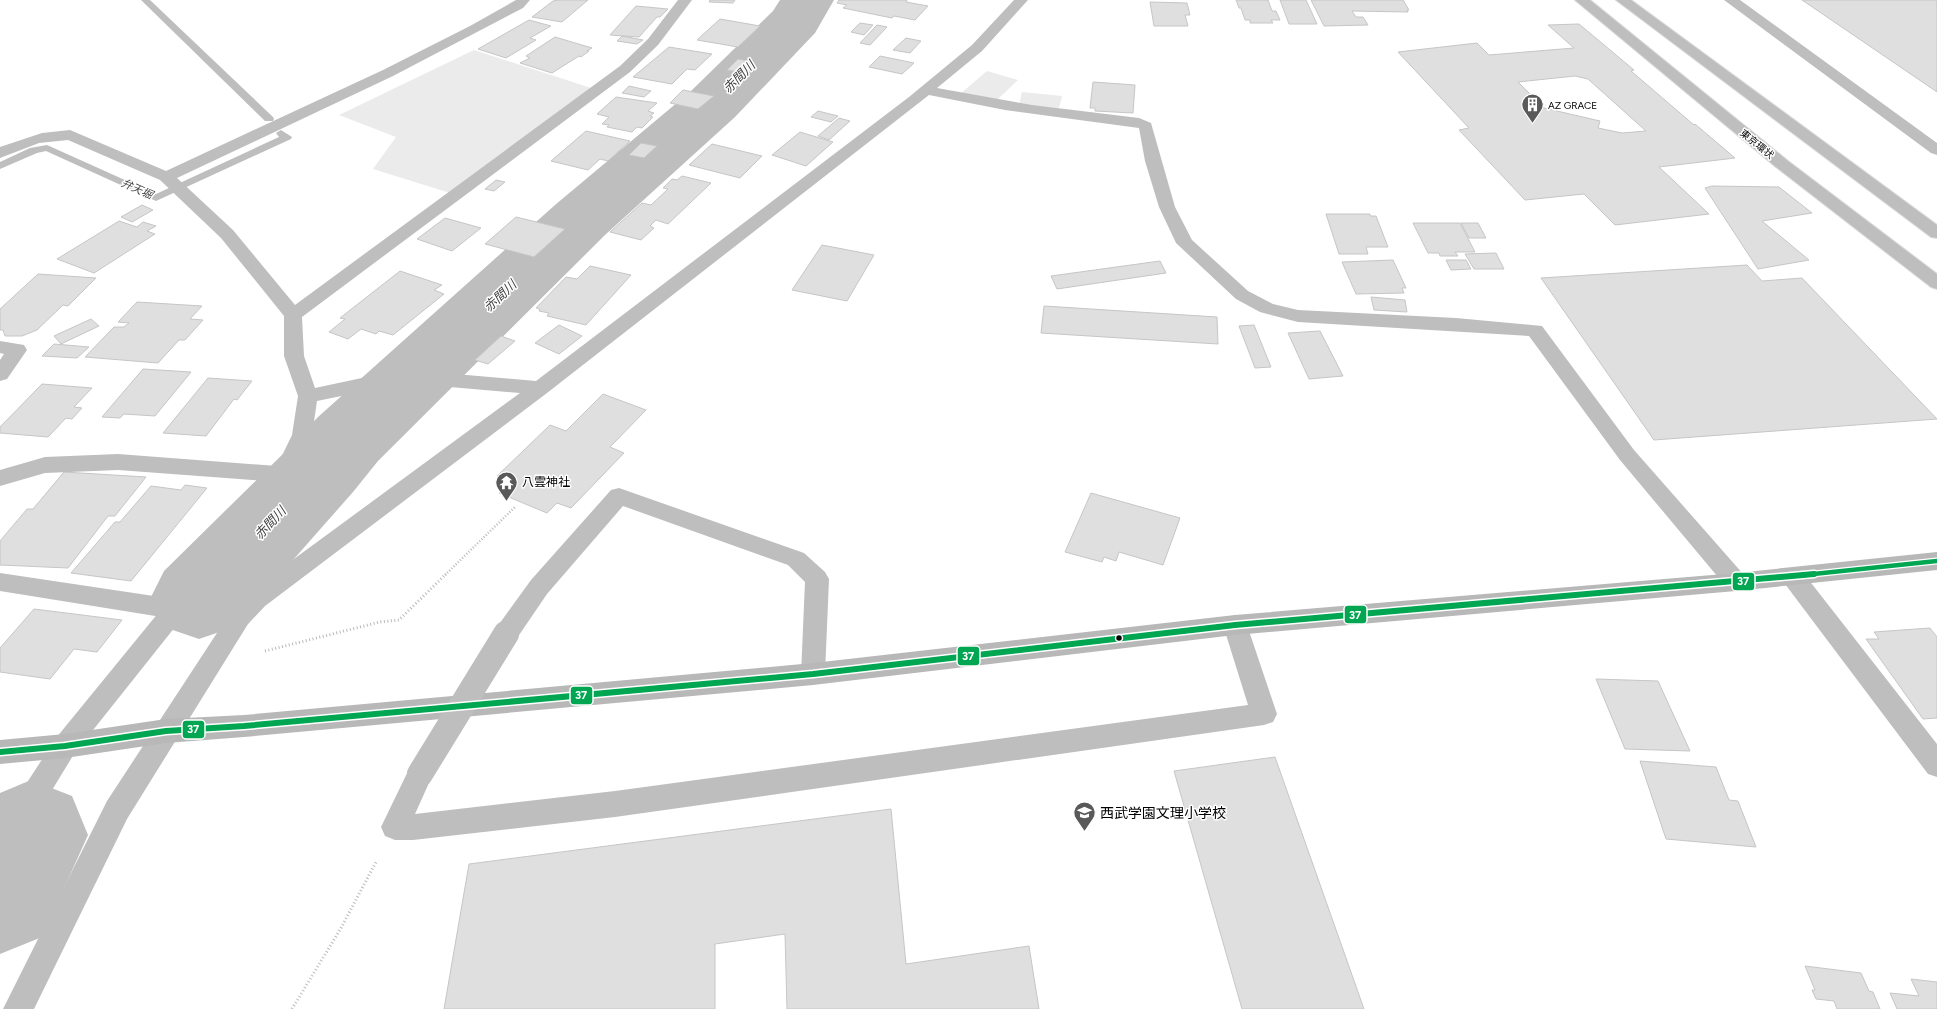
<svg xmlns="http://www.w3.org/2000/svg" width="1937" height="1009" font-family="Figtree,'Noto Sans JP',sans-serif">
<rect width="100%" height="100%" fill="#fff"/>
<path fill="#ebebeb" d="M474 50 591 88 450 193 373 169 396 137 339 115Z
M987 71 1018 80 997 100 960 94Z
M1022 92 1062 96 1059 108 1019 105Z"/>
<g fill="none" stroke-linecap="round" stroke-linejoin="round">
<path fill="#bebebe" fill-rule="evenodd" d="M141 0H150L273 117 274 119 273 121H265Z
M281 130 292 137 291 139 156 201 46 151 37 153 0 169V162L30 148 47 145 156 194 279 137 276 133Z"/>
<path fill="#bebebe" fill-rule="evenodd" d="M780 0H834L815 33 735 117 605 235 378 461 353 492 234 627 199 639 164 627 150 599 164 571 291 446 318 417 555 205 691 91 773 11Z
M31 780 72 796 88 835 42 937 0 954V793Z"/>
</g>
<path fill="#dfdfdf" stroke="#c6c6c6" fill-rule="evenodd" d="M559 0H588L562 22 532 17 553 1Z
M710 0H735L733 3 709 2Z
M839 0H907L906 2 928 6 915 20 894 16 892 18 843 8 847 5 837 3Z
M1236 0H1268L1272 11H1276L1280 20H1271L1273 23H1250V20H1245L1241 8H1239Z
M1280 0H1306L1317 24H1289Z
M1311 0H1403L1409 10H1407L1408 12 1352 11 1356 17H1363L1368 25 1324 26Z
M1802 0H1937V92Z
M1150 2 1187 3 1190 15H1185L1188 26H1154Z
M636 6 668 9 660 17H657L639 37 610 35Z
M720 19 760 26 738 47 697 40Z
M529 20 551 26 530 38 536 40 506 58 478 49Z
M860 23 873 25 864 35 851 32Z
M1579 24 1634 70 1631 71 1694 125 1695 124 1735 158 1659 167 1709 214 1615 225 1584 194 1525 200 1459 130 1469 128 1398 52 1477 43 1489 55 1574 48 1548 25ZM1575 76 1588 79 1646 131 1622 133 1598 128 1600 121 1544 108 1518 82Z
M877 25 887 27 870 45 860 43Z
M622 36 643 40 637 44 617 41Z
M555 37 592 48 587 51H589L581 57 579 56 552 73 520 63 530 58 526 56Z
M906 38 921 41 910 53 893 50Z
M669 47 712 54 695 70 687 69 672 84 633 77Z
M880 56 914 63 902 74 869 67Z
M738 59 748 61 738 72 727 70Z
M1093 82 1135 85 1133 113 1095 111V108H1090Z
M629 86 651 91 644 97 622 93Z
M683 90 714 96 698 109 670 103Z
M616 97 657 103 648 111 654 113 650 116 653 117 642 128 637 127 632 132 607 127 609 125 602 124 609 117 597 114Z
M818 111 838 116 831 122 811 117Z
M839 118 850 121 829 140 818 136Z
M586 131 630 141 608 161 600 159 588 170 551 161Z
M800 132 833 142 806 166 772 155Z
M641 143 657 146 644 158 629 155Z
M712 144 762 156 740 178 689 165Z
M682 176 711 183 668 224 656 220 650 226 654 228 641 240 610 232 642 203 651 205 668 189 663 188 672 179 677 180Z
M496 180 505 182 494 191 485 189Z
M1712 186 1779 187 1812 213 1762 221 1809 260 1758 269 1705 188Z
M142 205 153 210 132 222 121 217Z
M1326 214H1370V216H1376L1388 247H1366L1368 254H1339Z
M516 217 565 229 534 257 485 244Z
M445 218 481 228 452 251 417 239Z
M119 221 137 227 143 222 156 226 147 231 155 234 94 273 57 259Z
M1413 223H1460L1475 252H1455L1458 256H1440L1439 253H1428Z
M1461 223H1478L1486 238H1469Z
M822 245 874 255 847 301 792 290Z
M1496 253 1504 269H1474L1465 254Z
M1393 260 1406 288H1402L1404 293 1356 294 1342 262Z
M1446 260H1466L1471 269 1451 270Z
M1160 261 1166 273 1057 289 1051 276Z
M1747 265 1762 281 1802 278 1937 419 1654 440 1541 278Z
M590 266 631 275 586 325 547 316 549 313 539 311 540 309 536 308 566 277 577 279Z
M400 271 442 285 434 290 444 294 393 335 379 331 376 334 361 329 348 339 329 332 345 319 340 318Z
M38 274 96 278 68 306 63 305 37 330 22 336H5L3 330H0V309Z
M1371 297 1405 300 1407 312 1374 310Z
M137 302 202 306 190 319 203 320 185 340H179L158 363 85 357 114 327H124L129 323 118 322Z
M1044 306 1217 317 1218 344 1041 333Z
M91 319 99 326 61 344 54 336Z
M559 325 582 336 559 354 535 343Z
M1254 325 1271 367 1255 368 1239 326Z
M1320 331 1343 376 1309 379 1288 333Z
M501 336 515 341 488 364 475 360Z
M54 344 89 347 77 358 42 356Z
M143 369 191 372 155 416 124 414 120 418 102 417Z
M208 378 252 381 237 400 234 399 206 436 163 433Z
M42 384 92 388 74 407 82 408 72 419 66 418 48 437 0 433V427Z
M603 394 646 410 610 447 624 453 571 508 557 503 547 513 499 493 510 482 497 476 550 425 566 431Z
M64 472 146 477 115 516H108L68 568 0 565V541L27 509H33Z
M185 485 207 488 131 581 71 573 115 522H120L151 486 181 490Z
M1091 493 1180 518 1163 565 1119 552 1116 561 1104 557 1102 562 1065 552Z
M34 609 122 620 97 652 74 649 50 679 0 672V648Z
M1930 628 1937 637V718L1923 719 1866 639H1879L1874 632Z
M1596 679 1658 681 1690 751 1625 749Z
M1275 757 1364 1009H1242L1174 771Z
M1640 761 1716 767 1729 800 1738 801 1756 847 1666 839Z
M891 809 906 964 1029 946 1039 1009H787L785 934 715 944V1009H444L469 864Z
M1805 966 1861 973 1869 991 1873 992 1880 1009H1837L1834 1001 1816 999 1812 990H1815Z
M1911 979 1937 982V1009H1897L1890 993 1919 996Z"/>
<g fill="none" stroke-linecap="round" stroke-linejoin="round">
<defs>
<path id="highway" d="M1575 0H1590L1788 161 1937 274V289L1931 287 1776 167Z
M1616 0H1631L1937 225V238L1931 237Z"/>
</defs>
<use href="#highway" stroke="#dbdbdb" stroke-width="2"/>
<path stroke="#b9b9b9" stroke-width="2.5" stroke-dasharray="1 2" stroke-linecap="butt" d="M445 575 516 506"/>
<path stroke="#b9b9b9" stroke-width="3" stroke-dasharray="1 2.5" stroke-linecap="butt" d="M265 651 380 622 399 620 446 574
M292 1009 341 928 376 862"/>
<path fill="#bebebe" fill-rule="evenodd" d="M1724 0H1740L1937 143V155L1931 153Z
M0 573 174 599 240 607 248 610 252 617 248 624 240 627 174 619 0 591Z"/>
<path fill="#bebebe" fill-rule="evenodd" d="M516 0H530L523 8 393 76 177 178 233 230 295 305 620 66 648 39 678 0H692L658 45 630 72 302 317 304 356 315 388 404 369 433 372 565 243 742 81 802 23 815 0H829L812 28 752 87 577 251 455 374 536 381 909 97 972 45 1014 0H1028L982 51 937 88 1032 105 1139 118 1151 123 1175 207 1192 240 1248 291 1273 304 1298 310 1456 318 1542 326 1634 450 1744 575 1748 582 1744 589 1736 591 1728 589 1620 460 1529 336 1298 322 1260 312 1236 299 1176 243 1159 207 1145 161 1139 128 1005 110 929 95 547 393 265 606 248 624 127 819 34 1009H3L107 801 232 610 249 592 520 393 404 383 317 401 312 435 292 480 74 754 10 859 0 862V824L56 738 266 481 118 470 45 473 0 486V470L45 457 118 454 277 466 292 435 298 396 284 356V316L221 238 160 180 68 140 39 143 0 158V147L42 133 70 130 166 171 383 70 470 26Z
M0 341 24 345 27 350 7 379 0 381V360L4 354 0 353Z
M619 488 804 553 825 572 829 579 825 674 822 682 813 685 804 682 801 674 805 582 788 565 623 506 547 594 515 641 506 644 497 641 494 634 497 627 531 580 611 490Z
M1793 568 1801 570 1937 744V777L1928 774 1785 584 1781 577 1785 570Z
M1235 615 1244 618 1247 625 1277 714 1273 722 1264 725 615 817 413 840H395L385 836 381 827 411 765 420 762 429 765 433 774 415 814 615 791 1248 705 1223 625 1226 618Z"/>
<path fill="#b8b8b8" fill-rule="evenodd" d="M1937 552V570L1736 591 1235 635 813 685 244 737 166 743 65 758 0 764V740L65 734 166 719 244 715 813 663 1235 615 1736 573Z"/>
<use href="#highway" fill="#bebebe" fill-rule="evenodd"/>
<path stroke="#bebebe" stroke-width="26" d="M420 774 506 634"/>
<defs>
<path id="bus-1-far1" d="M1804 575 1937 561"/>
<path id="bus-1" d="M0 752 65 746 166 731 244 726 813 674 1235 625 1814 574"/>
</defs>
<use href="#bus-1-far1" stroke="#fff" stroke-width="7"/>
<use href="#bus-1" stroke="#fff" stroke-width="9"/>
<use href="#bus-1-far1" stroke="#00a651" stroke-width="4.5"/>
<use href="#bus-1" stroke="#00a651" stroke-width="6"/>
</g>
<defs>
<symbol id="building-pin" viewBox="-11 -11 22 30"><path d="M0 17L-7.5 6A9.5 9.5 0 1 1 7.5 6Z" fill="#595959" stroke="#fff"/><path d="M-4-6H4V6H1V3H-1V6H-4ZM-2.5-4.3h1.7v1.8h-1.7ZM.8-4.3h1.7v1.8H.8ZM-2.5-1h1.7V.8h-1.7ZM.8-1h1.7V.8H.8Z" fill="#fff"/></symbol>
<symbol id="temple-pin" viewBox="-11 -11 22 30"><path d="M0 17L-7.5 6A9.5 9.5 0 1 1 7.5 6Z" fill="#595959" stroke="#fff"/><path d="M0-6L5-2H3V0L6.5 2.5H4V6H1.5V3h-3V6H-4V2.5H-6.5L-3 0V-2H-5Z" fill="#fff"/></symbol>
<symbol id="school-pin" viewBox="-11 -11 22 30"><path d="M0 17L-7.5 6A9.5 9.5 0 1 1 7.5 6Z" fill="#595959" stroke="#fff"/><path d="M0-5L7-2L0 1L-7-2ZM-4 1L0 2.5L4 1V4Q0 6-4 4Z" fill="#fff"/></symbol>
</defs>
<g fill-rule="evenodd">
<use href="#building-pin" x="1520" y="92" width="25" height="34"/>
<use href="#temple-pin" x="494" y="470" width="25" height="34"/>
<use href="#school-pin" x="1072" y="800" width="25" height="34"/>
</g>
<circle fill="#000" stroke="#fff" stroke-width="1.5" cx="1119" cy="638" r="3.5"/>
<g text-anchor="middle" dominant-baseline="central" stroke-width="3" stroke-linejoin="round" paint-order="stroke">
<g font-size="10" fill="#000" stroke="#fff" text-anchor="start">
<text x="1548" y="105">AZ GRACE</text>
</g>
<g font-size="10" fill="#000" stroke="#fff">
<text transform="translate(1757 144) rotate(39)">東京環状</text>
</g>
<g font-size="11" font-style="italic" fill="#434343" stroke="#fff">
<text transform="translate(137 189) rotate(24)">弁天堀</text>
</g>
<g font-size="12" fill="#000" stroke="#fff" text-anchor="start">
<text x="522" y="482">八雲神社</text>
</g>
<g font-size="13" font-style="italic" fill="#434343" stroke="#fff">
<text transform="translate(739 77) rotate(-45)">赤間川</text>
<text transform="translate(500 296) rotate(-43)">赤間川</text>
<text transform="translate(270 523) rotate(-47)">赤間川</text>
</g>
<g font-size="14" fill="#000" stroke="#fff" text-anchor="start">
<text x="1100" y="813">西武学園文理小学校</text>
</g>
</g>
<g stroke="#fff" stroke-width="1.5">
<rect x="1732" y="572" width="23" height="19" rx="4" fill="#00a651"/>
<rect x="1344" y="605" width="23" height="19" rx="4" fill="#00a651"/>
<rect x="957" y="646" width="23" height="20" rx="4" fill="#00a651"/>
<rect x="570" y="686" width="23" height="19" rx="4" fill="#00a651"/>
<rect x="182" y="720" width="23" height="19" rx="4" fill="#00a651"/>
</g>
<g font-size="11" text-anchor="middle" font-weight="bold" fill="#fff">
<text x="1743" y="585">37</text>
<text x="1355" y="619">37</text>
<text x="968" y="660">37</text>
<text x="581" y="699">37</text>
<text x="193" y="733">37</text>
</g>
</svg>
